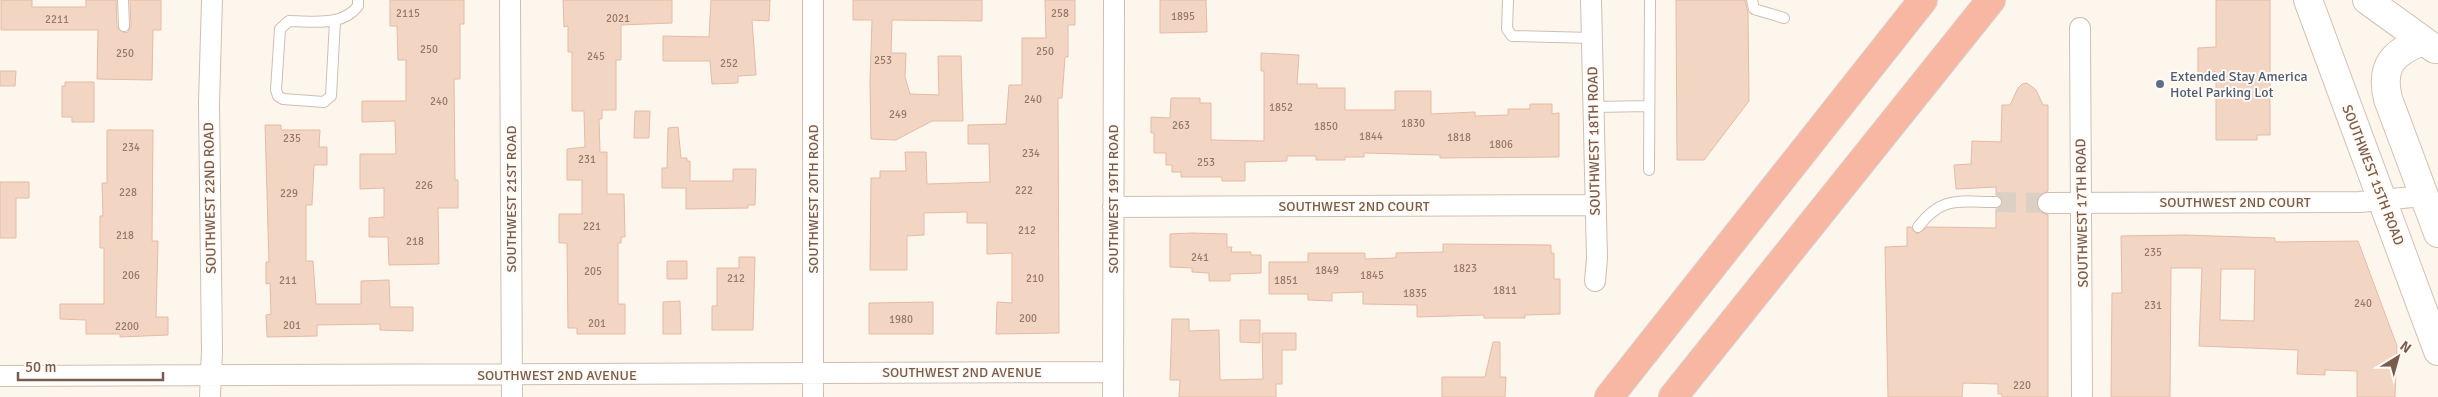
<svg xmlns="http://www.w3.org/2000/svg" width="2438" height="397" font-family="Signika,sans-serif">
<rect width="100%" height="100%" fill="#fdf6ec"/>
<path fill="#f3d5c3" stroke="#e6bba3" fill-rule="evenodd" d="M1 0H32V7H86V0H116L117 27 124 33 128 32 131 26 130 0H161V30H153L152 80 97 79 98 30H1Z
M390 0H464V24H460V79H454L455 180H458V208H438L439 264 389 265 388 237H369V218L384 217V188L360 189V154H396L395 121 362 122V101H406V60H398L397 26H390Z
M563 0H672V23L621 25V60H616V110H602V119H599L600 152H607V194H624L625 237H621V243H618V304H625V334H577V328H568L567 243H559V214H582V180H567V149L585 147 584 111H572V52H568V26L564 27Z
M711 0H770L769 21 752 20 756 75 738 76V83L712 84 710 61H663V36L709 37Z
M853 0H982V21L892 20 891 53H906L905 77 910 94 939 95 938 56H961L963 121H932L896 140 871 139 870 82 872 20H853Z
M1045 0H1075V25H1068V57H1065L1062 98H1058L1059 333 996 334 997 302 1012 303V253L987 254V223H967V212L924 213V235L907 236V270H870L871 178H880V171H906L905 152H926L927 184 990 182 989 144H968V125L1006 124 1009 85H1022V38H1046Z
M1160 0H1206L1207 32 1160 33Z
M1676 0H1745L1748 13 1749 101 1704 160H1677Z
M2216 0H2270V135H2257V140H2216V72L2198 73V48L2216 47Z
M1261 53 1299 55 1297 84H1317V88H1345V110H1395V91H1431V114L1475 112V116L1508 115V109H1530V104H1552V114L1559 113V157L1440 158V155L1364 153V157H1345V160H1316V156H1287V161L1245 162V181H1222V177H1181V172H1172V165H1166V153H1154V133H1151V117L1170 118 1171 98H1200V103H1211V140L1264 141V71H1261Z
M0 71H16L15 86H0Z
M65 82H94V122H72V117H62V86H65Z
M2027 83 2036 90 2043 105H2048V191L2038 197 2036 204 2042 213 2048 215V397H2002V394H1998V384L1963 383 1962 397H1888L1885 247 1907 246V227H1911L1917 234 1927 227 1996 228V209L2002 206 2003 202 2000 196 1996 195V187L1956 189 1954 165 1971 164 1972 141 2001 142 2002 105H2010L2018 88 2022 84Z
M635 111H650L649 138H634Z
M265 125H281V130H320L319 147H327V165H314L312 205H306V261H313L316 304H361V281L389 280 390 307H413V331L380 330V324L317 325V336L267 337 266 315 271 314 270 283 266 284V262H269Z
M678 127 681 158H687V161H690V181H733V169H756L755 205H748V208L686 209V188H662V168H667L668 128Z
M107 130H153L152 241H158L156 317H168V335L120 337V334H86V320L60 319V304H104V248H100V216H103L102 183H107Z
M0 182H29V198H16V238H0Z
M1192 233 1227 234V247H1232L1231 252H1251V255H1261V273L1230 274V281H1209V273L1192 272V268L1170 267V234Z
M2184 235 2275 238V242L2358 241 2397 346 2395 397H2357V371L2325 370V375L2297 374 2298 350 2199 346 2202 268H2171L2170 397H2111L2112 293H2122L2121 236ZM2221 269H2255L2254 321 2220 320Z
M1443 244 1551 245V253H1554V279H1560V314L1525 315V318H1484V315L1417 317V305L1363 304V292L1332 293V301L1308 300V294H1269V262H1308V253H1365V259L1396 258V253L1443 252Z
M739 257H755L753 330H712V306H717V268H739Z
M667 261H687V279H667Z
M680 301 681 334H663V302Z
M933 302V334H869V303Z
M1172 319H1189V331L1219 330 1220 380 1263 379 1262 333H1296V350H1282V384H1276V397H1179L1180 380H1170Z
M1240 320H1260V343L1240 342Z
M1493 342H1500V377H1506L1505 397H1442V377H1485Z"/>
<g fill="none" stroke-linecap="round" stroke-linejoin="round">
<path stroke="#dcd0c4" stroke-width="20" stroke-dasharray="20 10" stroke-linecap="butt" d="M1996 202 2048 203"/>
<defs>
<path id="lane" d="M123 0 124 26
M1508 0 1507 29 1512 36 1592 38
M1752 0 1754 9 1784 18
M335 21 331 96 324 102 283 99 278 96 276 90 280 29 289 21C312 21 342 27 358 6V0
M1594 107 1649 106
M1649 170 1650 0
M1918 227C1942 195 1960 202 1996 202"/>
<path id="street" d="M510 0 512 397
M813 0V397
M1591 0 1597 258 1595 281
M2080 28 2082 397
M2048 203 2360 202 2423 196
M1113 207 1595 205
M0 376 1113 372
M210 397 212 350 209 103 212 0
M1113 397 1114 0"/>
<path id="secondary" d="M2308 0 2438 351
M2367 0 2435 49
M2423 41C2393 52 2380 66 2388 99L2438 233"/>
<path id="highway" d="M1609 397 1923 0
M1673 397 1991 0"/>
</defs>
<use href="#lane" stroke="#d1beb0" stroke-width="12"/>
<use href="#street" stroke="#d1beb0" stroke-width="22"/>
<use href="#secondary" stroke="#d6c0b0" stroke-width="30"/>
<use href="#highway" stroke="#dad1cd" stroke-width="30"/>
<use href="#lane" stroke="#fff" stroke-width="10"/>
<use href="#street" stroke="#fff" stroke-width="20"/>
<use href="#secondary" stroke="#fff" stroke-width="28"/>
<use href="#highway" stroke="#f7b7a3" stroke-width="28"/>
</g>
<circle fill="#5c6f8a" stroke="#fffaf3" stroke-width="2" cx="2160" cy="84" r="5"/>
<g text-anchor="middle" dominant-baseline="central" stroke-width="4" stroke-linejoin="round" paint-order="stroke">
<g font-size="11" fill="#987a6a">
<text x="408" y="13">2115</text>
<text x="1060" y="13">258</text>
<text x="1183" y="16">1895</text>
<text x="618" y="18">2021</text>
<text x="57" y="19">2211</text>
<text x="429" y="49">250</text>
<text x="1045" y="51">250</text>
<text x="125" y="53">250</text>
<text x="596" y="56">245</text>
<text x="883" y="60">253</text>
<text x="729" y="63">252</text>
<text x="1033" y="99">240</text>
<text x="439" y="101">240</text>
<text x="1281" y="107">1852</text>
<text x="898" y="114">249</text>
<text x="1413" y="123">1830</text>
<text x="1181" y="125">263</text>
<text x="1326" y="126">1850</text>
<text x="1371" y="136">1844</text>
<text x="1459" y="137">1818</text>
<text x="292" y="138">235</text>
<text x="1501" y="144">1806</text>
<text x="131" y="147">234</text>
<text x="1031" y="153">234</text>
<text x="587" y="159">231</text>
<text x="1206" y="162">253</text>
<text x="424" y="185">226</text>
<text x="1024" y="190">222</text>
<text x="128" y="192">228</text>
<text x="289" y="193">229</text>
<text x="592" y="226">221</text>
<text x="1027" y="230">212</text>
<text x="125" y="235">218</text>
<text x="415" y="241">218</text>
<text x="2153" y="252">235</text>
<text x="1200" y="257">241</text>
<text x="1465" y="268">1823</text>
<text x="1327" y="270">1849</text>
<text x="593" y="271">205</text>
<text x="131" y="275">206</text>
<text x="1372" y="275">1845</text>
<text x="736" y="278">212</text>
<text x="1035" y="278">210</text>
<text x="288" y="280">211</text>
<text x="1286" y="280">1851</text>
<text x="1505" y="290">1811</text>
<text x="1415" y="293">1835</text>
<text x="2363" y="303">240</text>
<text x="2153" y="305">231</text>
<text x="1028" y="318">200</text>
<text x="901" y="319">1980</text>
<text x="597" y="323">201</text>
<text x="292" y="325">201</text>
<text x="127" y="326">2200</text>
<text x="2022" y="385">220</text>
</g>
<g font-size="14" fill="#4e5e75" stroke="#fffaf3" text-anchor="start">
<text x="2170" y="76">Extended Stay America<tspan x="2170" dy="16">Hotel Parking Lot</tspan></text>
</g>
<g font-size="14" fill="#7a5c4d" stroke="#fffaf3">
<text transform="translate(1594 141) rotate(-91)">SOUTHWEST 18TH ROAD</text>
<text transform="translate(2373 175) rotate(69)">SOUTHWEST 15TH ROAD</text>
<text transform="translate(210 198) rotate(-91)">SOUTHWEST 22ND ROAD</text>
<text transform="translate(511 199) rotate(-90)">SOUTHWEST 21ST ROAD</text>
<text transform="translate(813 199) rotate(-90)">SOUTHWEST 20TH ROAD</text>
<text transform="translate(1113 199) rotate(-90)">SOUTHWEST 19TH ROAD</text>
<text x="2235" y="202">SOUTHWEST 2ND COURT</text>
<text x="1354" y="206">SOUTHWEST 2ND COURT</text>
<text transform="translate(2082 213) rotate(-91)">SOUTHWEST 17TH ROAD</text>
<text x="962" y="372">SOUTHWEST 2ND AVENUE</text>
<text x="557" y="375">SOUTHWEST 2ND AVENUE</text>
</g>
</g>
<g transform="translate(2398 357) rotate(37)" stroke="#fffaf3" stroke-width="4" paint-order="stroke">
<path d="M0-4L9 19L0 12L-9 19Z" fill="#7a5c4d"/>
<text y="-8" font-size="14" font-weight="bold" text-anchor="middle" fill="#7a5c4d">N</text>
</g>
<path d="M18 372v8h145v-8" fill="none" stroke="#7a5c4d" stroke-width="2.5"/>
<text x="25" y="372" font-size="15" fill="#7a5c4d" stroke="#fffaf3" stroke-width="4" paint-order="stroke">50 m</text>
</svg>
